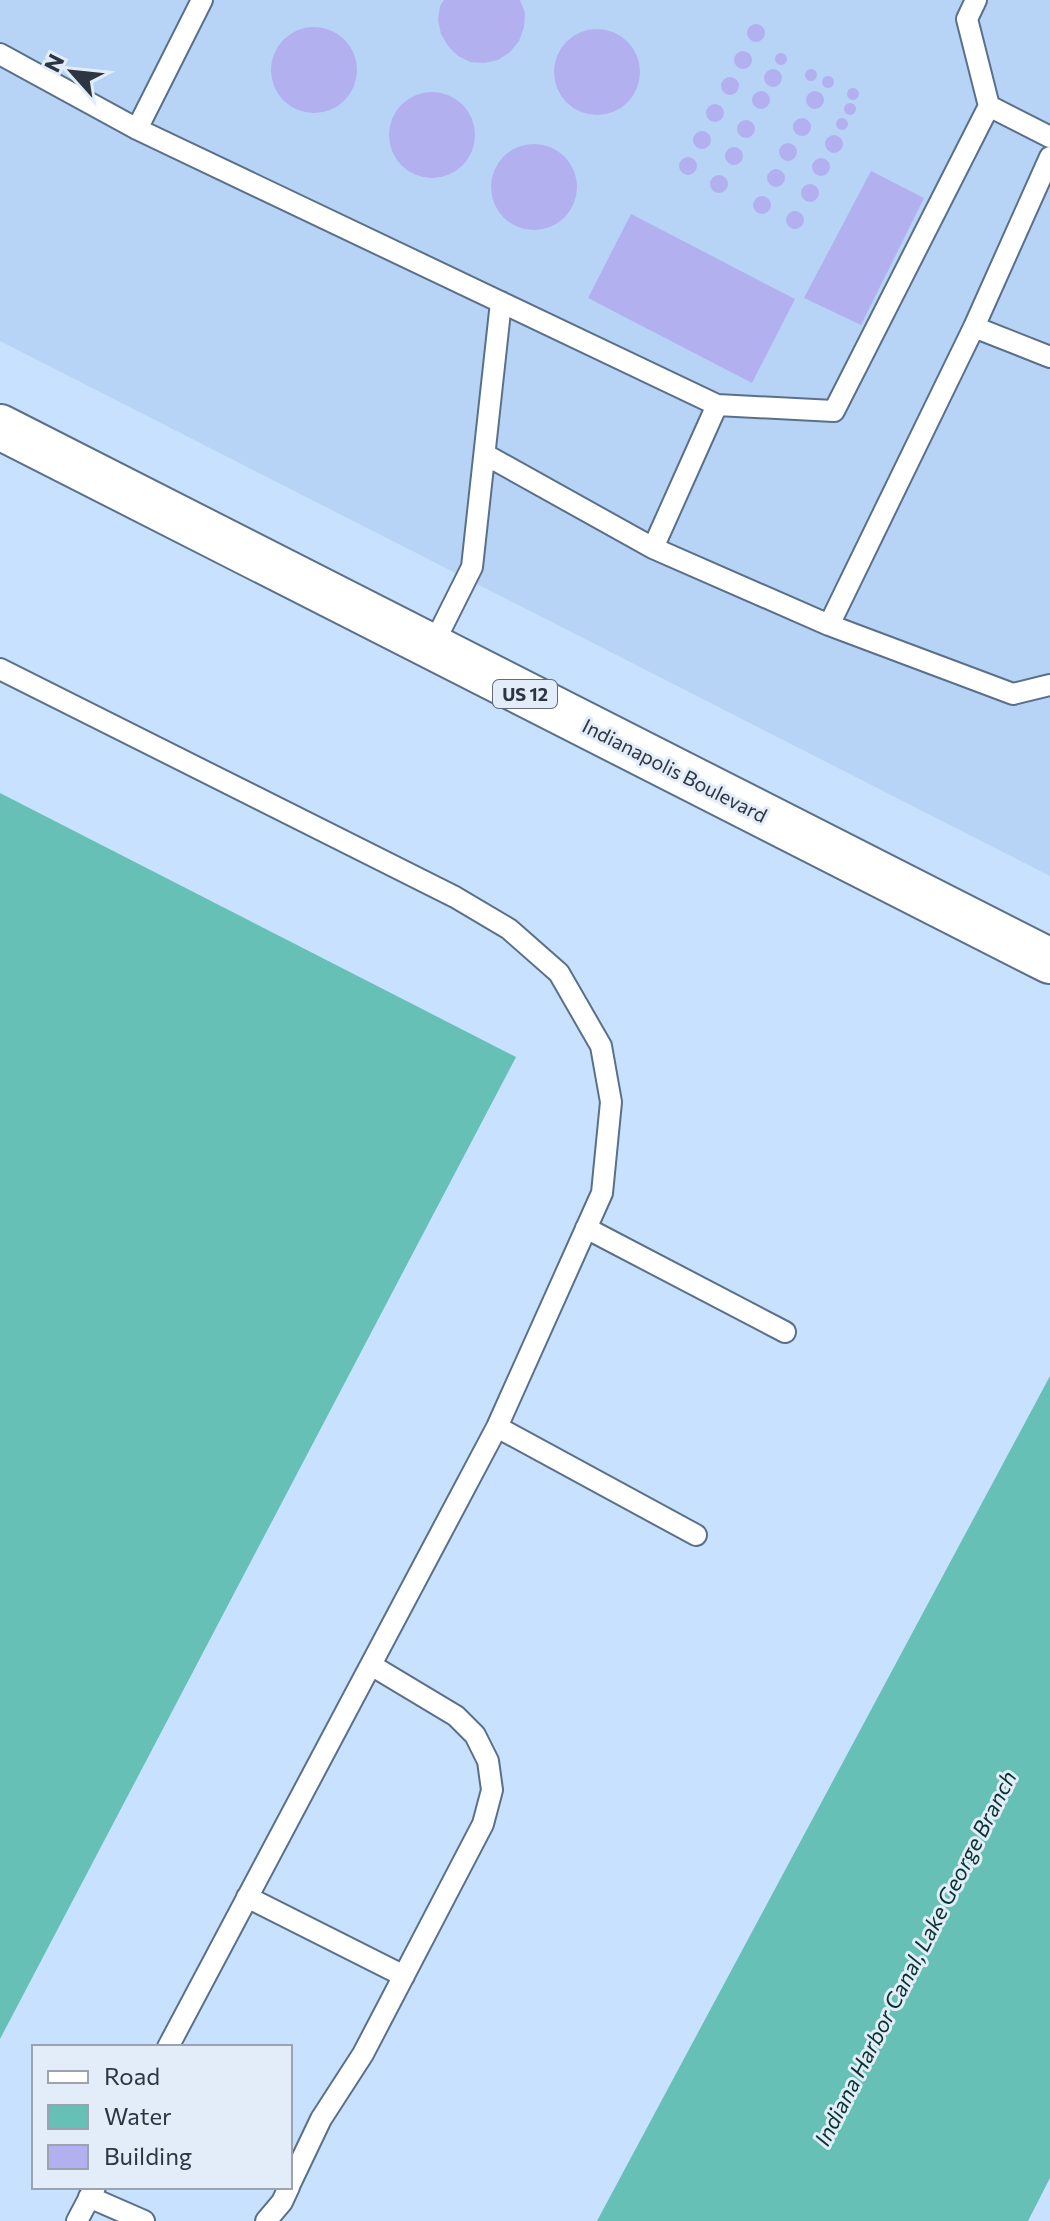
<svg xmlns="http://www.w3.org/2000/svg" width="1050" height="2221" font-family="Commissioner,sans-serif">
<rect width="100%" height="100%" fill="#c8e1fe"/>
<path fill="#b7d4f6" d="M0 0H1050V876L0 341Z"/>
<path fill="#66c0b6" d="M0 793 516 1057 0 2039Z
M1050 1376V2178L1028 2221H597Z"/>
<path fill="#b2b0ef" d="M444 0H520L525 13 524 27 519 41 510 52 498 60 484 63 470 62 458 56 448 46 441 34 438 20 440 6Z
M747 33a9 9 0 1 1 18 0a9 9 0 1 1-18 0Z
M271 70a43 43 0 1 1 86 0a43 43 0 1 1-86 0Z
M554 72a43 43 0 1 1 86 0a43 43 0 1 1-86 0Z
M734 60a9 9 0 1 1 18 0a9 9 0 1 1-18 0Z
M775 59a6 6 0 1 1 12 0a6 6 0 1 1-12 0Z
M805 75a6 6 0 1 1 12 0a6 6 0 1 1-12 0Z
M764 78a9 9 0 1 1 18 0a9 9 0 1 1-18 0Z
M822 82a6 6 0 1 1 12 0a6 6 0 1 1-12 0Z
M721 86a9 9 0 1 1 18 0a9 9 0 1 1-18 0Z
M847 94a6 6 0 1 1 12 0a6 6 0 1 1-12 0Z
M752 100a9 9 0 1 1 18 0a9 9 0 1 1-18 0Z
M806 100a9 9 0 1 1 18 0a9 9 0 1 1-18 0Z
M389 135a43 43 0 1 1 86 0a43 43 0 1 1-86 0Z
M844 109a6 6 0 1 1 12 0a6 6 0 1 1-12 0Z
M706 113a9 9 0 1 1 18 0a9 9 0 1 1-18 0Z
M836 124a6 6 0 1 1 12 0a6 6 0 1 1-12 0Z
M793 127a9 9 0 1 1 18 0a9 9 0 1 1-18 0Z
M737 129a9 9 0 1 1 18 0a9 9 0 1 1-18 0Z
M693 140a9 9 0 1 1 18 0a9 9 0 1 1-18 0Z
M825 144a9 9 0 1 1 18 0a9 9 0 1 1-18 0Z
M779 152a9 9 0 1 1 18 0a9 9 0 1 1-18 0Z
M491 187a43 43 0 1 1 86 0a43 43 0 1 1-86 0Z
M725 156a9 9 0 1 1 18 0a9 9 0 1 1-18 0Z
M679 166a9 9 0 1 1 18 0a9 9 0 1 1-18 0Z
M812 167a9 9 0 1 1 18 0a9 9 0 1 1-18 0Z
M767 178a9 9 0 1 1 18 0a9 9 0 1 1-18 0Z
M871 171 924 198 861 325 804 298Z
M710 184a9 9 0 1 1 18 0a9 9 0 1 1-18 0Z
M801 193a9 9 0 1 1 18 0a9 9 0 1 1-18 0Z
M753 205a9 9 0 1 1 18 0a9 9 0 1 1-18 0Z
M786 220a9 9 0 1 1 18 0a9 9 0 1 1-18 0Z
M631 214 795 299 752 383 588 298Z"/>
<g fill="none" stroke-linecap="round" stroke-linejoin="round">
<defs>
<path id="lane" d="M0 54 137 129 717 405 834 411 989 106 967 19 976 0
M989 106 1050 137
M137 129 202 0
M974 327 1050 357
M717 405 653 548 829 625 1013 694 1050 685
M486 455 653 548
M829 625 974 327 1050 157
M432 647 472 567 501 302
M0 669 455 897 509 929 559 973 601 1046 611 1102 602 1193 497 1427 168 2047
M586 1228 785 1332
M497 1427 696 1535
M247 1897 404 1976
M290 2184 321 2119 363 2054 483 1824 492 1790 488 1761 475 1735 456 1716 371 1665
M89 2197 144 2221
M77 2221 95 2187
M266 2221 282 2202 289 2187"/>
<path id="primary" d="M0 427 1050 961"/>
</defs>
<use href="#lane" stroke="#5a708a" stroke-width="24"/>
<use href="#primary" stroke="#5a708a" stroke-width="48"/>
<use href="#lane" stroke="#fff" stroke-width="20"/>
<use href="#primary" stroke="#fff" stroke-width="44"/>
</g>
<g text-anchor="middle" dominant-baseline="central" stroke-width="6" stroke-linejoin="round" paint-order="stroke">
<rect fill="#e3edf9" stroke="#636c78" stroke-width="2" x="493" y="680" width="64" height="28" rx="6"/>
<g font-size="18" font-weight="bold" fill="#2c3541">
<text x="525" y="694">US 12</text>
</g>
<g font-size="20" fill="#2c3541" stroke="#e3edf9">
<text transform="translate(675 770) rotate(27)">Indianapolis Boulevard</text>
</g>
<g font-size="22" font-style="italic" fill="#04322e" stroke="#e3edf9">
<text transform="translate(915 1958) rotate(-63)">Indiana Harbor Canal, Lake George Branch</text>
</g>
</g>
<rect x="32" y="2045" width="260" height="144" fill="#e3edf9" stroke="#9aa3af" stroke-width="2"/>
<rect x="48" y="2071" width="40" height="12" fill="#ffffff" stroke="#9aa3af" stroke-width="2"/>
<text x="104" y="2085" font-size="24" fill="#2c3541">Road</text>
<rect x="48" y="2105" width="40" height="24" fill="#66c0b6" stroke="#9aa3af" stroke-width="2"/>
<text x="104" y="2125" font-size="24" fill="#2c3541">Water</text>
<rect x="48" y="2145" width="40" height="24" fill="#b2b0ef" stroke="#9aa3af" stroke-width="2"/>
<text x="104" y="2165" font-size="24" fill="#2c3541">Building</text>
<g transform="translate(72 72) rotate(297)" stroke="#e3edf9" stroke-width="6" paint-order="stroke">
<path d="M0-6L14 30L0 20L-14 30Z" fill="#2c3541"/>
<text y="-12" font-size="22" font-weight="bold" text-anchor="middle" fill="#2c3541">N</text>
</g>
</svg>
